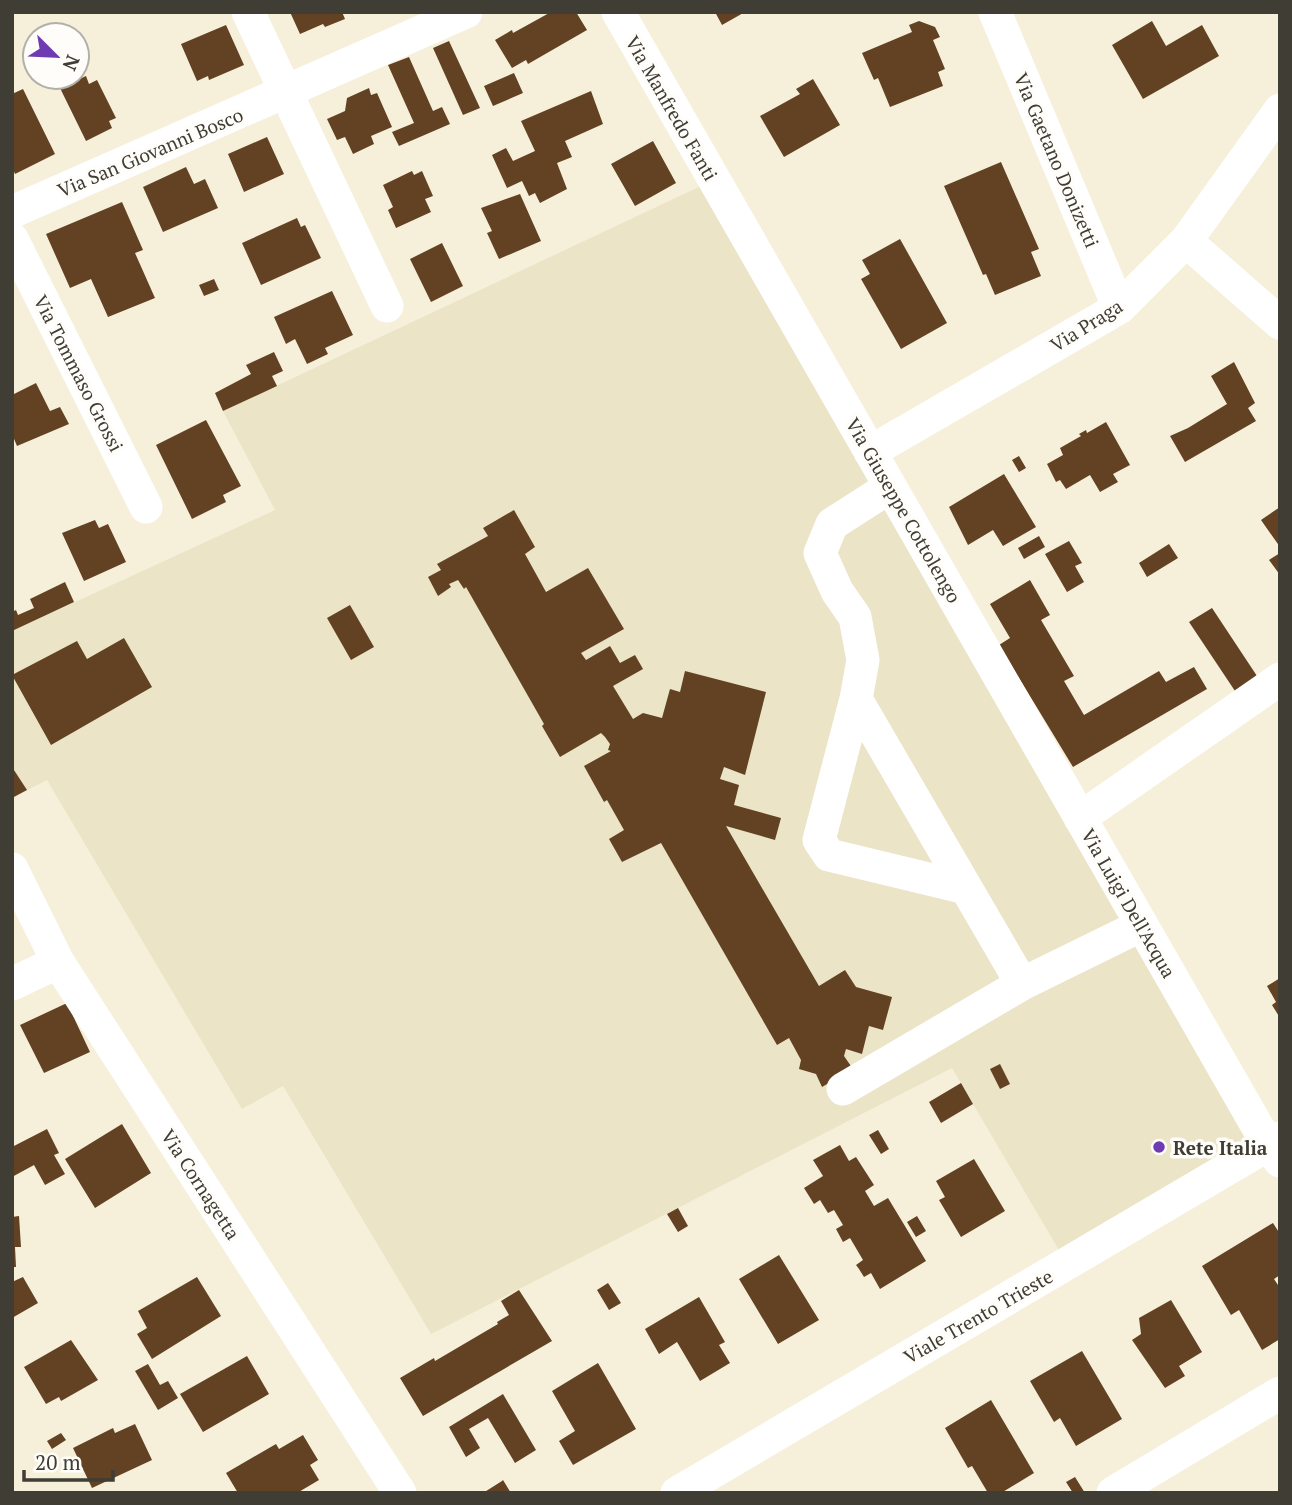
<svg xmlns="http://www.w3.org/2000/svg" width="1292" height="1505" font-family="'PT Serif',serif">
<rect width="100%" height="100%" fill="#f6f0db"/>
<path fill="#ebe4c7" d="M701 186 1262 1144 1063 1257 952 1068 431 1334 283 1086 242 1109 47 780 12 798V631L275 510 223 411Z"/>
<path fill="#624222" d="M290 12H342L345 19 325 27 323 24 300 34Z
M551 12H576L587 30 528 64 526 60 512 68 495 40 512 30 513 33Z
M715 12H745L722 25Z
M919 21 935 27 940 37 933 40 945 69 938 72 943 86 890 107 878 78 874 80 862 53 912 32 909 25Z
M1152 21 1166 46 1202 25 1219 56 1143 99 1112 45Z
M226 25 244 65 209 80 208 76 197 81 181 44Z
M449 41 480 108 463 115 433 48Z
M409 57 433 111 442 107 450 124 399 146 392 132 414 123 388 65Z
M514 73 523 93 493 106 484 86Z
M86 76 89 84 97 80 116 118 109 121 112 128 86 141 60 88Z
M813 79 840 125 784 157 760 116 800 94 796 89Z
M369 88 371 95 377 93 392 127 371 136 374 144 353 154 345 137 337 140 327 119 345 111 347 98Z
M23 89 55 154 15 174 12 167V94Z
M591 91 603 124 565 141 572 157 557 163 567 189 540 203 535 193 529 196 522 181 507 188 492 155 506 148 513 161 535 151 521 121Z
M267 137 284 174 244 192 228 154Z
M653 141 676 183 635 206 611 164Z
M1001 162 1039 249 1031 252 1041 276 995 295 986 274 983 275 944 186Z
M186 167 194 184 205 179 218 208 163 232 143 187Z
M412 171 414 175 422 171 433 196 425 199 431 212 396 228 388 210 393 207 383 185Z
M520 194 541 241 499 259 487 233 492 231 481 208Z
M122 202 143 250 135 253 155 298 108 317 91 279 70 288 46 234Z
M297 218 301 227 305 225 321 258 261 285 242 243Z
M900 239 947 323 901 349 861 279 870 274 862 260Z
M442 243 463 286 431 302 410 259Z
M214 279 219 290 204 296 199 285Z
M332 291 353 335 325 348 328 354 307 364 295 339 286 344 274 317Z
M274 352 283 371 272 376 277 386 223 411 215 393 251 374 246 365Z
M1234 362 1255 403 1248 408 1256 421 1185 462 1170 436 1188 428 1227 404 1211 376Z
M36 383 50 411 60 407 69 424 17 446 12 434V395Z
M206 420 241 486 223 495 226 502 192 519 156 445Z
M1106 422 1130 465 1113 474 1118 482 1100 492 1090 475 1066 489 1060 480 1056 482 1047 464 1063 455 1060 448 1081 436 1079 434 1086 430 1087 433Z
M1019 456 1026 468 1019 472 1012 460Z
M1004 474 1036 527 1003 546 993 530 968 545 949 507Z
M1280 507V547L1261 520Z
M514 510 535 547 525 554 546 592 588 568 624 629 581 653 586 660 610 646 620 663 635 655 643 669 613 686 633 719 643 713 662 718 670 689 680 692 685 671 766 692 745 775 724 767 720 779 739 785 734 805 781 818 775 840 726 826 819 986 845 970 856 987 892 997 883 1030 869 1026 862 1054 846 1049 844 1056 853 1069 822 1087 816 1074 799 1069 801 1060 789 1038 777 1045 661 843 622 862 609 839 624 830 607 800 604 802 584 766 611 751 608 750 610 744 605 737 601 733 560 757 542 726 544 724 466 587 464 589 458 580 449 584 451 587 438 596 428 577 441 570 437 564 488 536 483 528Z
M95 520 99 528 108 524 126 562 84 581 62 533Z
M1039 536 1045 547 1024 559 1018 548Z
M1069 541 1082 563 1075 566 1084 582 1067 592 1045 554Z
M1169 544 1178 558 1147 577 1139 563Z
M1280 553V575L1269 560Z
M1030 580 1050 615 1041 620 1074 676 1064 681 1084 715 1159 671 1166 682 1194 667 1207 689 1073 767 999 645 1010 638 990 604Z
M65 582 74 602 12 631V612L16 610 18 615 34 608 30 599Z
M350 605 374 647 351 660 327 618Z
M1212 608 1257 676 1235 691 1189 622Z
M124 638 152 687 51 745 12 675 77 641 87 659Z
M12 767 27 790 12 798Z
M1280 978V1018L1272 1005 1276 1002 1267 986Z
M67 1003 90 1052 44 1073 20 1025Z
M1000 1064 1010 1084 1000 1089 990 1069Z
M961 1083 973 1104 941 1123 929 1102Z
M122 1124 151 1173 95 1208 65 1159Z
M47 1129 59 1153 54 1155 65 1174 45 1185 34 1165 12 1177V1147Z
M878 1130 889 1149 881 1154 869 1135Z
M840 1145 849 1161 856 1157 874 1185 865 1191 874 1206 888 1198 926 1261 880 1289 871 1273 864 1277 859 1269 856 1265 863 1260 850 1238 843 1242 836 1229 843 1225 834 1210 828 1213 820 1200 814 1204 804 1188 823 1176 813 1160Z
M974 1159 1005 1211 961 1237 939 1200 945 1197 936 1181Z
M678 1208 688 1226 678 1232 667 1214Z
M19 1216 21 1247H15L16 1267H12V1217Z
M917 1216 926 1231 916 1237 907 1222Z
M1273 1223 1280 1234V1275L1274 1279 1280 1288V1339L1262 1350 1239 1310 1231 1315 1202 1266Z
M779 1255 819 1320 778 1344 739 1279Z
M23 1277 38 1303 12 1318V1282Z
M197 1277 221 1316 152 1359 137 1334 147 1328 138 1311Z
M608 1283 621 1303 609 1310 597 1290Z
M519 1290 552 1341 423 1416 400 1378 434 1358 435 1361 498 1324 497 1322 509 1315 501 1301Z
M699 1297 725 1342 719 1345 730 1363 700 1381 677 1342 659 1354 645 1329Z
M1171 1300 1202 1352 1179 1366 1185 1376 1165 1388 1132 1340 1141 1334 1139 1318Z
M71 1340 98 1380 61 1401 59 1397 46 1404 24 1367Z
M1082 1351 1122 1419 1076 1446 1060 1418 1054 1422 1030 1381Z
M247 1356 269 1394 203 1432 180 1394Z
M598 1363 636 1429 573 1465 559 1441 575 1431 552 1391Z
M148 1364 160 1385 168 1381 178 1398 158 1410 135 1371Z
M503 1394 536 1450 515 1463 488 1418 469 1429 480 1448 466 1457 449 1427Z
M991 1400 1034 1473 1001 1493H988L972 1466 968 1468 945 1428Z
M135 1424 152 1460 92 1488 73 1448 113 1428 115 1433Z
M61 1433 66 1440 52 1449 47 1441Z
M303 1435 318 1460 310 1465 319 1480 297 1493H238L226 1473 276 1444 279 1449Z
M1075 1477 1085 1493H1073L1066 1482Z
M503 1480 511 1493H483L502 1481Z"/>
<g fill="none" stroke-linecap="round" stroke-linejoin="round">
<path stroke="#fff" stroke-width="33" d="M248 12 387 306
M618 12 1268 1145 1280 1161
M995 12 1119 308
M12 212 466 12
M12 239 146 507
M1186 241 1280 323
M870 452 1119 308 1186 241 1280 110
M890 487 832 524 820 553 837 591 855 617 863 660 856 699 1022 984 1142 925
M856 699 819 840 829 855 966 888
M1080 818 1280 679
M12 869 58 962 400 1493
M12 984 58 962
M843 1089 1022 984
M677 1493 1280 1138
M1113 1493 1280 1393"/>
</g>
<circle fill="#6f3bb2" stroke="#fefdf9" stroke-width="2.5" cx="1159" cy="1147" r="7"/>
<g text-anchor="middle" dominant-baseline="central" stroke-width="7" stroke-linejoin="round" paint-order="stroke">
<g font-size="19" fill="#3f3d34" stroke="#fefdf9">
<text transform="translate(672 108) rotate(60)">Via Manfredo Fanti</text>
<text transform="translate(150 152) rotate(-23)">Via San Giovanni Bosco</text>
<text transform="translate(1057 160) rotate(67)">Via Gaetano Donizetti</text>
<text transform="translate(1086 325) rotate(-32)">Via Praga</text>
<text transform="translate(79 373) rotate(63)">Via Tommaso Grossi</text>
<text transform="translate(904 510) rotate(60)">Via Giuseppe Cottolengo</text>
<text transform="translate(1129 903) rotate(60)">Via Luigi Dell'Acqua</text>
<text transform="translate(201 1184) rotate(57)">Via Cornagetta</text>
<text transform="translate(978 1316) rotate(-30)">Viale Trento Trieste</text>
</g>
<g font-size="19" font-weight="bold" fill="#3f3d34" stroke="#fefdf9" text-anchor="start">
<text x="1173" y="1147">Rete Italia</text>
</g>
</g>
<rect width="1292" height="1505" fill="none" stroke="#3f3d34" stroke-width="28"/>
<g transform="translate(56 56) rotate(114)"><circle r="33" fill="#fefdf9" stroke="#b2b0aa" stroke-width="2"/>
<path d="M0-5L12 26L0 18L-12 26Z" fill="#6f3bb2"/>
<text y="-10" font-size="19" font-weight="bold" text-anchor="middle" fill="#3f3d34">N</text>
</g>
<path d="M24 1470v10h89v-10" fill="none" stroke="#3f3d34" stroke-width="3.5"/>
<text x="35" y="1470" font-size="21" fill="#3f3d34" stroke="#fefdf9" stroke-width="5" paint-order="stroke">20 m</text>
</svg>
